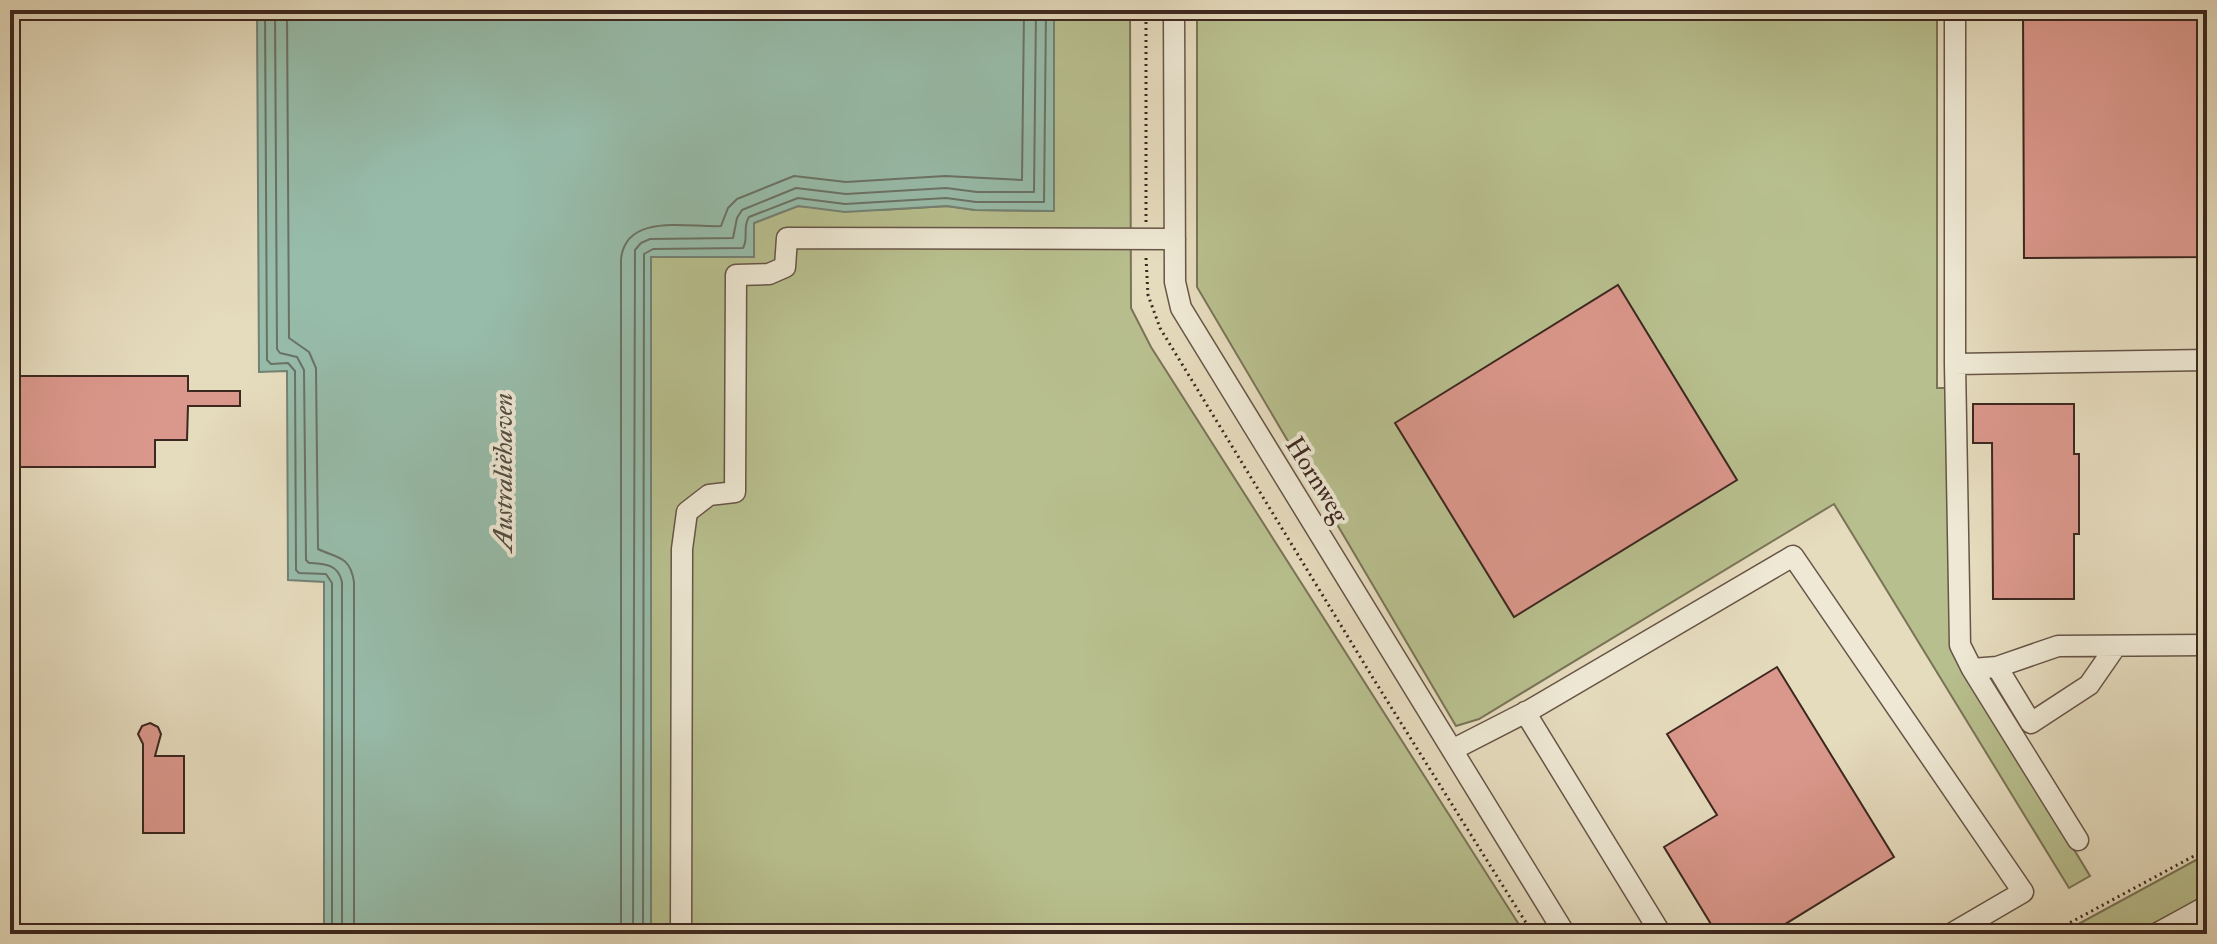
<svg xmlns="http://www.w3.org/2000/svg" width="2217" height="944" font-family="'IM FELL Double Pica',serif">
<rect width="100%" height="100%" fill="#e5dbbd"/>
<filter id="stains"><feTurbulence type="fractalNoise" baseFrequency=".0025" numOctaves="4"/><feColorMatrix values="0 0 0 0 .2 0 0 0 0 .09 0 0 0 0 .02 0 0 0 .5 -.17"/></filter>
<radialGradient id="worn" r=".72"><stop offset=".6" stop-color="#630" stop-opacity="0"/><stop offset="1" stop-color="#630" stop-opacity=".3"/></radialGradient>
<path fill="#b8bf8e" stroke="#7a7457" stroke-width="2" d="M1054 10H1130L1131 308 1151 347 1525 934H651V257H754V223L798 206 881 210 947 206 975 210 1054 211Z
M1197 10H1937V388H1948L1951 646 2090 876 2069 888 1834 504 1479 719 1456 726 1197 287Z
M2207 854V895L2134 934H2060Z"/>
<path fill="#97bcaa" stroke="#738173" stroke-width="2" d="M257 10H1054V211L975 210 947 206 845 212 798 206 754 223V257H651V934H324V582L288 580 287 371 259 372Z"/>
<g fill="none" stroke-linecap="round" stroke-linejoin="round">
<path stroke="#6a7265" stroke-width="2" d="M265 10 267 360 271 364 288 363 295 371 296 570 299 573 326 574 332 583V934
M275 10 277 349 280 353 297 357 304 370 306 560 309 563C325 564 338 564 342 582V934
M287 10 289 338 309 352 316 368 318 549C336 558 350 555 354 582V934
M621 934V259C626 212 689 228 721 226L728 208 737 199 794 176 846 182 945 176 1022 180 1024 10
M633 934 635 250 641 243 650 239 733 238 737 218 742 210 796 188 846 194 946 188 977 192H1034L1036 10
M643 934 644 254 653 249 743 248C749 239 742 227 749 217L798 198 845 204 946 198 976 202H1044L1046 10"/>
</g>
<path fill="#da978b" stroke="#3d2820" stroke-width="2" d="M2023 10H2207V257L2024 258Z
M1618 285 1737 480 1514 617 1395 423Z
M10 376H188V391H240V406H188L187 440H155V467H10Z
M1973 404H2074V454H2079V534H2074V599H1993L1992 443H1973Z
M1777 667 1894 857 1769 934H1717L1664 847 1717 815 1667 734Z
M150 723 158 727 161 734 155 756H184V833H143V744L138 734 142 726Z"/>
<g fill="none" stroke-linecap="round" stroke-linejoin="round">
<defs>
<path id="minor" d="M1174 10 1175 282 1181 308 1565 934
M1955 10V364L2207 360
M1955 364 1960 645 1972 669 1997 667
M2116 646 2089 685 2031 723 1997 667 2058 646 2207 645
M1972 669 2078 840
M1525 712 1661 934
M1452 750 1532 709 1793 556 2023 892 1951 934
M681 934 682 549 687 512 709 495 735 492 736 275 769 274 785 267 787 238 1175 239
M2156 934 2207 906"/>
</defs>
<use href="#minor" stroke="#675547" stroke-width="23"/>
<path stroke="#3d2820" stroke-width="3" stroke-dasharray="2 4" stroke-linecap="butt" d="M1146 10V222
M1146 258 1148 295 1160 328 1376 683 1533 934
M2049 934 2207 849"/>
<use href="#minor" stroke="#eee8d4" stroke-width="20"/>
</g>
<g text-anchor="middle" dominant-baseline="central" stroke-width="8" stroke-linejoin="round" paint-order="stroke">
<g font-size="26" fill="#3d2820" stroke="#eee8d4">
<text transform="translate(1317 480) rotate(58)">Hornweg</text>
</g>
<g font-size="28" font-style="italic" fill="#544d42" stroke="#eee8d4">
<text transform="translate(503 472) rotate(-90)">Australiëhaven</text>
</g>
</g>
<rect width="2217" height="944" fill="none" stroke="#e5dbbd" stroke-width="40"/>
<rect x="12" y="12" width="2193" height="920" fill="none" stroke="#3d2820" stroke-width="4"/>
<rect x="20" y="20" width="2177" height="904" fill="none" stroke="#3d2820" stroke-width="2"/>
<rect width="100%" height="100%" filter="url(#stains)"/>
<rect width="100%" height="100%" fill="url(#worn)"/>
</svg>
